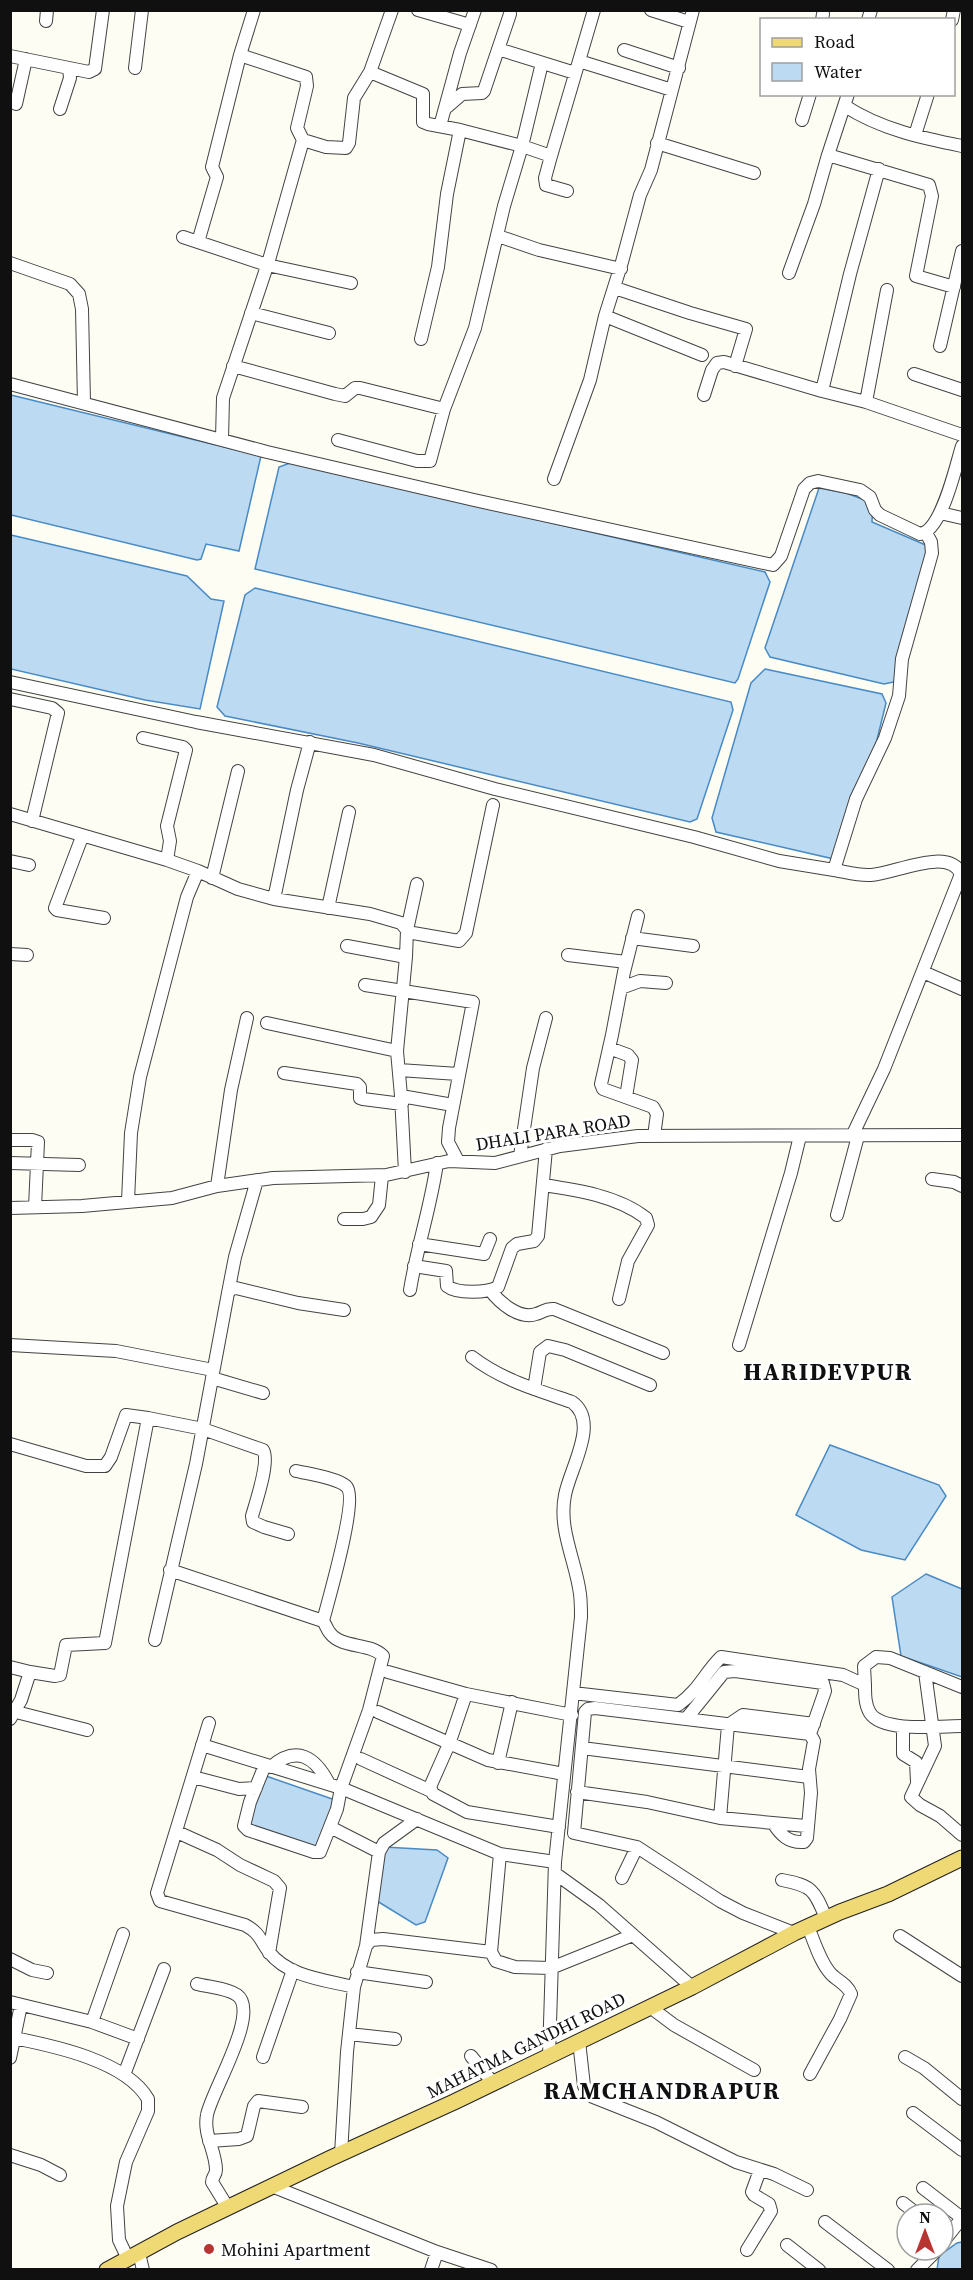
<svg xmlns="http://www.w3.org/2000/svg" width="973" height="2280" font-family="'Source Serif 4',serif">
<rect width="100%" height="100%" fill="#fefdf4"/>
<path fill="#bcdaf2" stroke="#488ac4" stroke-width="1.5" d="M11 395 261 456 239 551 206 544 201 559 197 560 11 515Z
M290 463 765 572 770 582 738 679 735 683 255 569 279 467Z
M819 488 846 493 873 503 872 522 928 546 898 681 884 684 770 657 765 648Z
M11 535 187 576 211 599 224 601 200 709 145 700 11 669Z
M255 588 731 702 733 710 697 819 690 822 358 743 225 716 217 707 245 595Z
M765 669 882 694 886 703 871 764 834 859 716 832 712 818 751 683Z
M830 1445 939 1485 946 1496 905 1560 861 1550 796 1515Z
M926 1574 962 1589V1677L901 1656 892 1597Z
M266 1776 338 1801 321 1851 255 1829 246 1820Z
M384 1847 437 1850 448 1858 425 1922 416 1925 377 1901Z
M962 2242V2269L937 2270 939 2256 957 2243Z"/>
<g fill="none" stroke-linecap="round" stroke-linejoin="round">
<defs>
<path id="minor" d="M418 10 470 25
M651 10 689 22
M822 20 823 14
M868 20 871 10
M952 20 954 10
M46 21 47 10
M498 49 575 73
M624 50 679 68
M240 55 306 77 307 86 297 128 303 140 326 147 346 148 349 143 354 98 370 72 392 10
M10 56 69 68 70 78 60 109
M579 61 594 10
M69 68 89 72 95 69 103 10
M135 68 142 10
M370 72 423 94V122L428 124 460 130 522 146 542 63
M16 104 26 59
M845 106C880 129 922 138 962 146
M447 107 462 94 482 93 484 91 510 14
M802 120 810 94
M440 126 460 53 475 10
M915 135 928 94
M657 143 754 173
M828 155 929 185 932 196 916 276 954 287
M551 156 545 178 546 185 567 191
M498 236 539 250 621 269
M183 237 267 265 351 283
M198 242 217 177 212 167 240 55 254 10
M10 263 70 284 79 294 82 309 84 403
M789 273 814 204 828 155 848 94
M615 288 690 313 746 329 735 366
M251 313 329 333
M605 316 702 355
M421 339 438 267 447 194 460 130
M940 346 962 251
M233 366 335 394 345 396 355 388H360L444 409
M914 374 962 390
M10 384 267 452 474 500 773 565 781 556 804 489 810 483 818 481 860 490 870 497 875 510 880 515 920 534C942 531 956 465 962 446
M822 391 850 274 879 169
M704 395 712 370 717 363 724 362 822 391 866 402 962 435
M866 402 887 290
M222 439 223 398 269 260 303 140
M338 440 417 461H430L444 409 475 328 504 206 522 146 551 156 579 61 672 90
M554 479 590 380 605 316 622 262 640 195 651 170 693 10
M940 513 962 518
M10 682 196 722 374 755 495 789 694 837 779 861 834 870
M10 699 52 708 58 713 32 821
M143 738 183 747 186 750 167 826 170 841 167 860
M10 814 167 860 198 871 238 889 274 899 370 914 401 923 407 930 413 933 459 941 466 933 493 805
M82 837 55 908 57 910 104 918
M10 861 29 865
M212 878 238 771
M274 899 297 790 310 742
M328 908 349 812
M638 916 624 972 612 1035 601 1084 603 1089 653 1107 657 1114 654 1136
M632 938 693 946
M347 946 406 957
M10 954 27 955
M568 955 626 962
M923 972 962 989
M365 985 473 1002 449 1128 448 1142 458 1161
M621 988 640 981 666 983
M267 1023 397 1051
M609 1048 628 1055 632 1060 626 1097
M399 1070 458 1074
M284 1073 357 1084 360 1087V1098L363 1099 402 1104
M401 1096 453 1105
M852 1136 884 1069 961 874C949 846 894 874 871 875 859 876 846 872 834 870L856 799 885 738 899 696 902 659 932 553 931 542 926 533
M10 1140H32L38 1142 35 1207
M520 1156 533 1068 546 1018
M10 1163 79 1165
M405 1172 401 1096 397 1051 406 957 407 930 417 884
M932 1179 954 1182 962 1186
M543 1185C577 1190 618 1196 646 1218L648 1225 628 1261 619 1299
M217 1186 231 1090 247 1018
M128 1201 131 1133 140 1077 187 897 198 871
M10 1208 82 1206 172 1198 217 1186 273 1178 386 1175 449 1161 495 1163 560 1146 638 1136 962 1135
M837 1215 858 1136
M344 1219H363L371 1217 379 1205 382 1176
M419 1244 484 1254 490 1239
M414 1266 446 1271 447 1286C457 1294 487 1293 498 1287L512 1248 517 1244 534 1241 538 1236 546 1149
M410 1290C417 1247 431 1206 437 1163
M490 1290C499 1302 519 1320 536 1314 544 1312 545 1308 554 1309L663 1353
M228 1293 235 1257 257 1180
M10 1345 116 1351 213 1370
M739 1345 791 1173 800 1136
M472 1357C502 1380 537 1390 572 1402 600 1422 570 1468 565 1495 558 1530 576 1561 580 1594 581 1602 581 1610 581 1617L555 1862 549 2056
M212 1378 263 1393
M534 1389 540 1352 548 1346 565 1350 650 1385
M148 1418 203 1429 263 1450C270 1461 256 1502 252 1516L253 1522 264 1527 288 1534
M10 1444 86 1466H105L111 1457 126 1415 148 1418 105 1643 66 1645 60 1675 55 1676 30 1672 21 1700 10 1719
M296 1471C309 1474 337 1478 346 1486 359 1497 328 1601 323 1621
M170 1570 323 1621C326 1625 327 1630 330 1633 342 1649 369 1642 383 1656L369 1710 341 1788 500 1854 555 1862
M155 1640 196 1464 228 1293 231 1289 236 1288 298 1303 344 1310
M10 1667 30 1672
M388 1672 466 1694
M925 1672 935 1746 911 1797 920 1805 940 1816 962 1835
M865 1685C865 1695 865 1705 870 1713 883 1733 941 1726 962 1726
M573 1693 678 1705C699 1690 704 1674 721 1657L843 1675 865 1685 864 1666 876 1657 890 1658 962 1687
M16 1712 87 1730
M378 1712 488 1760 564 1774
M686 1719 724 1672 735 1671 823 1683 825 1691 810 1734
M209 1723 157 1893 160 1901 245 1925C260 1933 260 1940 269 1952 288 1977 326 1980 354 1987
M903 1728V1754L916 1762 917 1782
M202 1745 341 1788 337 1809 320 1852H314L248 1830 244 1826 250 1802 265 1765
M582 1748 809 1777
M361 1759 431 1791
M498 1763 512 1702
M271 1767C297 1744 316 1758 329 1784
M193 1777 239 1789 256 1788
M577 1792 647 1802 720 1818 806 1826
M720 1818 728 1725 743 1715 814 1724
M773 1823C781 1835 788 1843 804 1842L807 1838 811 1793 809 1769 814 1741 810 1734 595 1708 588 1709 585 1712 574 1833 637 1847 720 1901 743 1913 794 1933
M330 1827 379 1852
M559 1827 467 1812 433 1794 430 1787 449 1744 466 1694 572 1715
M177 1832 217 1850 240 1865 274 1881 280 1888 269 1953
M500 1854 491 1952 496 1961 515 1967 551 1968 633 1935
M556 1874 599 1905 692 1987
M622 1878 637 1847
M782 1880C813 1886 814 1890 826 1918
M808 1927C815 1943 820 1962 831 1974 838 1981 848 1985 851 1994L840 2019 810 2074
M900 1936 962 1976
M366 1946 379 1852 384 1843 417 1819
M10 1959 32 1970 47 1973
M357 1972 426 1982
M197 1984C208 1987 227 1988 237 1995 261 2012 211 2092 207 2115 203 2135 216 2151 216 2170 216 2175 212 2177 212 2182L228 2208
M10 2002 92 2022 138 2039
M650 2007 674 2025 754 2070
M92 2022 123 1934
M349 2034 395 2039
M14 2038C54 2046 126 2061 148 2099V2111L126 2162 117 2206 119 2240 128 2259
M579 2041 584 2086 593 2097 656 2122 736 2162 774 2174 807 2190
M471 2056 493 2083
M263 2057 293 1970
M905 2057 924 2068 962 2099
M10 2058 21 2005
M124 2075 164 1969
M913 2113 962 2150
M209 2141 239 2139 247 2136 254 2106 258 2101 302 2107
M341 2154 347 2052 354 1987 366 1946 371 1940 383 1939 491 1952
M10 2155 41 2165 60 2175
M274 2187 437 2252 491 2270
M923 2188 962 2218
M903 2203 917 2214
M825 2222 888 2270
M943 2242 962 2218
M787 2245 819 2270
M747 2250 771 2211 769 2204 754 2195 752 2192 760 2170
M139 2253 143 2270
M431 2270 437 2252
M917 2270 937 2250"/>
<path id="major" d="M107 2270 177 2232 331 2158 454 2102 692 1987 794 1933 840 1912 888 1894 962 1858"/>
</defs>
<use href="#minor" stroke="#434343" stroke-width="14"/>
<use href="#major" stroke="#212121" stroke-width="17"/>
<use href="#minor" stroke="#fff" stroke-width="12"/>
<use href="#major" stroke="#efd974" stroke-width="15"/>
</g>
<circle fill="#b73431" stroke="#fff" stroke-width="2" cx="209" cy="2249" r="6"/>
<g text-anchor="middle" dominant-baseline="central" stroke-width="6" stroke-linejoin="round" paint-order="stroke">
<g font-size="18" fill="#101010" stroke="#fff">
<text transform="translate(553 1132) rotate(-9)">DHALI PARA ROAD</text>
<text transform="translate(526 2045) rotate(-26)">MAHATMA GANDHI ROAD</text>
</g>
<g font-size="18" fill="#101010" stroke="#fff" text-anchor="start">
<text x="221" y="2249">Mohini Apartment</text>
</g>
<g font-size="24" font-weight="bold" letter-spacing="1.5" fill="#101010" stroke="#fff">
<text x="828" y="1371">HARIDEVPUR</text>
<text x="662" y="2090">RAMCHANDRAPUR</text>
</g>
</g>
<rect width="973" height="2280" fill="none" stroke="#101010" stroke-width="24"/>
<rect x="760" y="18" width="195" height="78" fill="#ffffff" stroke="#9f9f9f" stroke-width="1.5"/>
<rect x="772" y="38" width="30" height="9" fill="#efd974" stroke="#9f9f9f" stroke-width="1.5"/>
<text x="814" y="48" font-size="18" fill="#101010">Road</text>
<rect x="772" y="63" width="30" height="18" fill="#bcdaf2" stroke="#9f9f9f" stroke-width="1.5"/>
<text x="814" y="78" font-size="18" fill="#101010">Water</text>
<g transform="translate(925 2232)"><circle r="28" fill="#ffffff" stroke="#9f9f9f" stroke-width="1.5"/>
<path d="M0-4.5L10 22L0 15L-10 22Z" fill="#b73431"/>
<text y="-9" font-size="16" font-weight="bold" text-anchor="middle" fill="#101010">N</text>
</g>
</svg>
